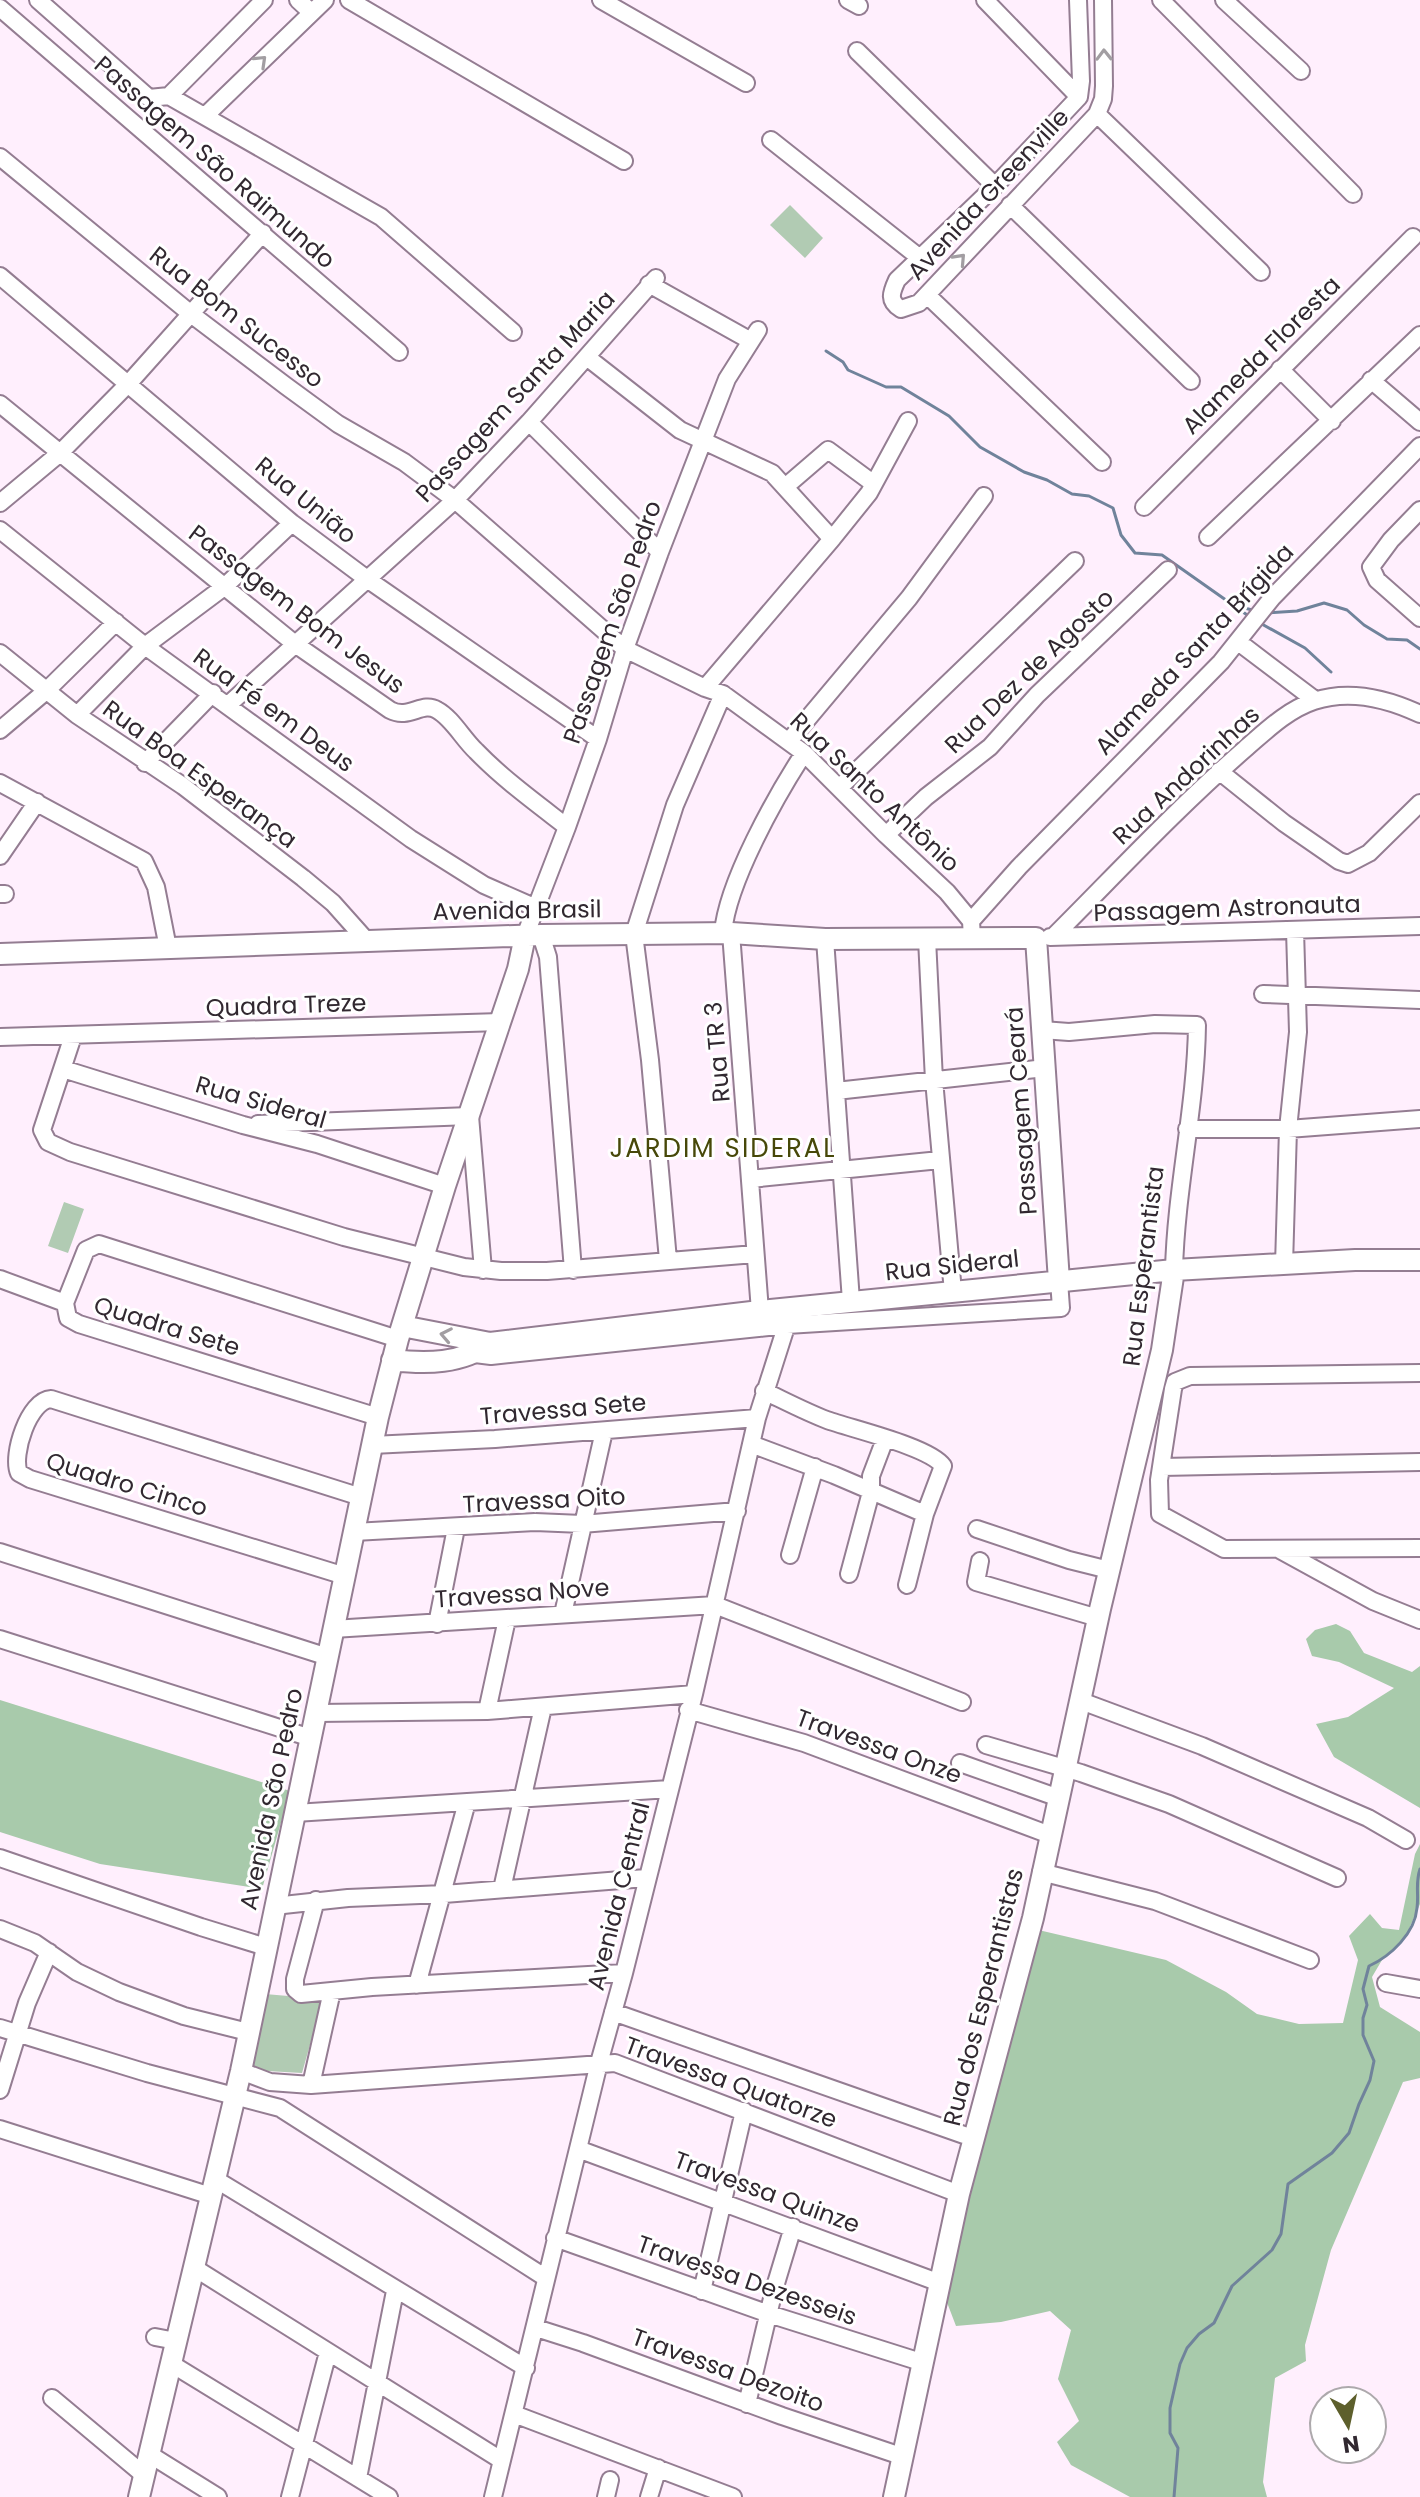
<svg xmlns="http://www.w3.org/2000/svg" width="1420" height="2497" font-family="Poppins,sans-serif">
<rect width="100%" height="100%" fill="#ffeffd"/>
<path fill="#b1cbb3" d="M790 205 823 238 805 258 770 225Z
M64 1202 84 1209 68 1253 48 1246Z
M265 1994 323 1999 302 2073 248 2070Z"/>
<path fill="#a8caab" d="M1336 1624 1350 1631 1364 1653 1412 1672 1420 1666V1808L1334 1757 1316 1724 1348 1717 1394 1688 1339 1662 1312 1656 1306 1639 1315 1630Z
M0 1700 290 1791 262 1889 100 1864 0 1832Z
M1420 1844V1904L1405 1938 1382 1960 1372 1977 1380 2007 1420 2032V2078L1403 2082 1331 2250 1305 2345 1306 2361 1275 2378 1263 2482 1267 2497H1130L1071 2465 1057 2442 1079 2421 1058 2379 1071 2330 1050 2311 1001 2322 956 2326 943 2292 1030 1928 1166 1960 1226 1992 1257 2014 1299 2024 1343 2023 1358 1960 1349 1936 1370 1914 1382 1928 1399 1930 1415 1854Z"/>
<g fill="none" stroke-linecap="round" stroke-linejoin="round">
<path stroke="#70839b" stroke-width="3" d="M826 351 843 362 848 370 886 387H901L949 416 980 447 1024 472 1047 480 1072 494 1089 496 1113 508 1121 535 1135 553 1162 555 1250 617
M1237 606 1256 611
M1268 613 1297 611 1324 603 1347 610 1364 625 1387 639 1407 640 1420 649
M1260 623 1305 648 1331 672
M1174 2497 1178 2448 1170 2433V2408L1180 2364 1187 2348 1199 2334 1214 2323 1232 2286 1272 2250 1281 2234 1288 2184 1332 2153 1349 2133 1359 2104 1370 2080 1374 2061 1363 2035V2018L1367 2005 1363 1989 1369 1966C1391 1956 1415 1933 1417 1908 1419 1893 1415 1884 1420 1869"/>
<defs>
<path id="minor" d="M38 0 149 98 169 96 264 0
M298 0 311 12
M349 0 624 161
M601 0 746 83
M848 0 859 6
M985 0 1079 97
M1078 0 1081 81 1079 97 995 186 897 280C891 293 888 301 901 309L919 303 1097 114 1103 99 1104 86 1103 0
M1161 0 1353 194
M1224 0 1301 71
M0 8 399 352
M857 51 995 186
M169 96 381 217 513 332
M1097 114 1261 272
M206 115 325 0
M771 140 920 258
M0 157 191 314 286 386 338 424 404 462 455 500 625 649 705 688 723 694 804 753 886 835 947 892 971 921 972 938
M1010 205 1191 381
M0 276 292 523 367 579 598 739
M649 284 751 341
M927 295 1102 462
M588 358 680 430 772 473 832 539
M1280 369 1332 421
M1371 380 1420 422
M0 404 295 644 390 710C409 720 422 701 437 710 452 718 463 739 476 751 503 779 536 803 567 827
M529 422 660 552
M785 487 828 450 874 484
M0 503 60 453 129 383 263 233
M1144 507 1413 237
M1420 510 1391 540 1371 567 1377 580 1420 618
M0 530 145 646 411 839 484 885 534 907
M1208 537 1420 335
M1245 647 1315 700
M0 653 77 715 183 786 303 878 333 903 366 940
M705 688 832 539 869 493 908 421
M228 705 455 500 529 422 656 278
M77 715 145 646 224 587 292 523
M0 730 46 691 116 622
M789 741 909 598 984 496
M145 763 213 693
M1219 771 1284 823 1339 861 1348 864 1369 853 1420 803
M0 783 144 861 156 887 168 948
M839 788 1075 561
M886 835 926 797 990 747 1037 695 1168 570
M0 856 37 802
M0 894H5
M971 921 1019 867 1221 662 1272 598 1420 446
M723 933C727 883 776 796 804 753
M731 933 760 1311
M541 935 548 957 573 1270
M525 936 567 827 598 739 625 649 660 552 727 379 758 330
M1050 937 1420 926
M1053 937C1116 874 1177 808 1245 749 1266 731 1287 710 1314 701 1350 689 1388 699 1420 714
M825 939 851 1301
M927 939 934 1080 953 1292
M1263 994 1420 1000
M1042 1030 1069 1032 1155 1024 1197 1025C1196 1107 1176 1188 1174 1270
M73 1036 42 1130 48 1142 70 1152 344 1237 464 1267 501 1271H547L755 1254
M0 1037 501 1022
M63 1069 243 1125 317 1144 445 1186
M836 1091 1045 1068
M258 1124 470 1116 483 1270
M1187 1129H1288L1420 1119
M750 1179 940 1160
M668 1260 650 1060 634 934 675 805 723 694
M1284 1265 1288 1129 1298 1032 1295 930
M0 1279 65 1303
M475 1354 491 1356 787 1325 1061 1308 1059 1281
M1420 1373 1190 1376 1175 1382 1173 1389 1159 1480 1160 1514 1224 1549 1420 1548
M764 1391C785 1401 806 1412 827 1420 852 1429 930 1447 943 1466L925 1514 907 1585
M378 1417 79 1324 68 1318 65 1303 86 1250 99 1244 398 1339
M751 1444 834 1475 925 1514
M372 1445 495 1439 757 1418
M1162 1467 1420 1462
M977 1529 1069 1560 1109 1570
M354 1532 535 1522 582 1524 737 1511
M1280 1550 1373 1601 1420 1620
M0 1552 328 1657
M790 1555 815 1467
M980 1561 976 1582 1098 1618
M849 1574 871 1492V1476L885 1439
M345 1576 30 1479 19 1473C11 1455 29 1400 51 1399L361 1497
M563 1614 604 1431
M437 1624 456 1528
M333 1629 715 1605 962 1702
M0 1639 311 1738
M1081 1701 1202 1746 1368 1818 1406 1840
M688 1710 804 1743 1050 1835
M487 1711 507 1619
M317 1713 487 1711 694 1694
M986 1745 1081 1773 1169 1804 1337 1878
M960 1763 1059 1798
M295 1813 670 1789
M0 1858 201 1927 266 1947
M1041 1872 1155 1901 1310 1960
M502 1889 543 1707
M316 1900 295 1979V1989L301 1994 372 1987 624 1973
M274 1906 348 1898 444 1894 646 1878
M0 1929 35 1943 77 1972 119 1992 184 2016 248 2032
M1386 1983 1420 1989
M417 1985 467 1802
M613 2012 964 2135
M0 2028 147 2073 280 2108 546 2278
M241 2071 270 2082 311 2085 615 2063 959 2194
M311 2085 332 1991
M0 2090 27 2003 49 1952
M0 2129 211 2196
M578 2149 940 2283
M215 2179 526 2368
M555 2238 769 2314 924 2363
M193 2267 501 2460
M702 2291 744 2111
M536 2328 583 2343 782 2416 904 2457
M155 2337 176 2341
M170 2363 389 2497
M52 2398 144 2475
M747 2404 774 2290 793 2227
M514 2414 733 2497
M149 2454 218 2497
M358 2478 395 2291
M290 2497 328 2352
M493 2497 599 2063 624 1973 694 1694 757 1418 792 1308
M606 2497 610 2480
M649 2497 658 2468"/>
<path id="major" d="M0 954 541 935 731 933 825 939 1036 938 1059 1281
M402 1326 490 1343 760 1311 1174 1270 1355 1260H1420
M392 1360C426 1364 462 1364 490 1343
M139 2497 241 2071 378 1417 398 1339 445 1186 518 969 525 936
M894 2497 959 2194 1033 1918 1100 1609 1162 1350 1174 1270"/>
</defs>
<use href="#minor" stroke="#947d92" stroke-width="20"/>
<use href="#major" stroke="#947d92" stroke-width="24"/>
<use href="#minor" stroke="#fff" stroke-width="16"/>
<use href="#major" stroke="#fff" stroke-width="20"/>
</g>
<defs><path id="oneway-chevron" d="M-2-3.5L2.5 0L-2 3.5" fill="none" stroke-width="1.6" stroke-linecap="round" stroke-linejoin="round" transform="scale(2)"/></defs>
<g stroke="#a29ea2">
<use href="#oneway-chevron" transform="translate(1104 55) rotate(-91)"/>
<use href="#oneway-chevron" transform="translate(261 61) rotate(-44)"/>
<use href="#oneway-chevron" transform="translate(960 259) rotate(-47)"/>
<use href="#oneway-chevron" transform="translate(446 1335) rotate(-169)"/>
</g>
<g text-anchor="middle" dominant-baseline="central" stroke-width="6" stroke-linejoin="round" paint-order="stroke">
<g font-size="24" fill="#312830" stroke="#fff">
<text transform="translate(215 162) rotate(41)">Passagem São Raimundo</text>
<text transform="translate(988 194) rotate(-47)">Avenida Greenville</text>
<text transform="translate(237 317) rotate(38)">Rua Bom Sucesso</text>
<text transform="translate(1261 355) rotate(-45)">Alameda Floresta</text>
<text transform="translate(515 396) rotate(-47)">Passagem Santa Maria</text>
<text transform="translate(306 500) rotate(39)">Rua União</text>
<text transform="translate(297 609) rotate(37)">Passagem Bom Jesus</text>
<text transform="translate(612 622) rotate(-71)">Passagem São Pedro</text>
<text transform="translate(1194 649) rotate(-47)">Alameda Santa Brígida</text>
<text transform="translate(1029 671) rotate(-44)">Rua Dez de Agosto</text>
<text transform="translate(274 710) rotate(36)">Rua Fé em Deus</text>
<text transform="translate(200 774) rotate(36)">Rua Boa Esperança</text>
<text transform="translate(1186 775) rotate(-43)">Rua Andorinhas</text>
<text transform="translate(875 792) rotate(43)">Rua Santo Antônio</text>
<text transform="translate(1227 908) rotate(-2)">Passagem Astronauta</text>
<text transform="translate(517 910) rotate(-1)">Avenida Brasil</text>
<text transform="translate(286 1005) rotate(-2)">Quadra Treze</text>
<text transform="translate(717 1052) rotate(-95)">Rua TR 3</text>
<text transform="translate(261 1102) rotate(16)">Rua Sideral</text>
<text transform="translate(1021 1111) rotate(-94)">Passagem Ceará</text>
<text transform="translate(952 1265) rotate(-6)">Rua Sideral</text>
<text transform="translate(1143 1266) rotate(-83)">Rua Esperantista</text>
<text transform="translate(167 1326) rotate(17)">Quadra Sete</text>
<text transform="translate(563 1409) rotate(-5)">Travessa Sete</text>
<text transform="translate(127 1484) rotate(17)">Quadro Cinco</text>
<text transform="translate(544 1500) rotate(-3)">Travessa Oito</text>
<text transform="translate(522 1593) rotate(-4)">Travessa Nove</text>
<text transform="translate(879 1746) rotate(20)">Travessa Onze</text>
<text transform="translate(271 1799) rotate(-78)">Avenida São Pedro</text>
<text transform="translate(618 1896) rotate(-76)">Avenida Central</text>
<text transform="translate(983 1997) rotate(-76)">Rua dos Esperantistas</text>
<text transform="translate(731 2082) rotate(20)">Travessa Quatorze</text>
<text transform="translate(767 2192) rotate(20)">Travessa Quinze</text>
<text transform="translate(747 2280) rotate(19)">Travessa Dezesseis</text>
<text transform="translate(728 2370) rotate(20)">Travessa Dezoito</text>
</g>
<g font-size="26" letter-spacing="2" fill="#474809" stroke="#fff">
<text x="723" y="1148">JARDIM SIDERAL</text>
</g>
</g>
<g transform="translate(1348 2425) rotate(171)"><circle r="38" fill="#ffffff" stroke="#ada9ac" stroke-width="2"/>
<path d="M0-6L14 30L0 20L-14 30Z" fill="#5d5f2c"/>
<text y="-12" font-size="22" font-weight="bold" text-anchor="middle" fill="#312830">N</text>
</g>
</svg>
